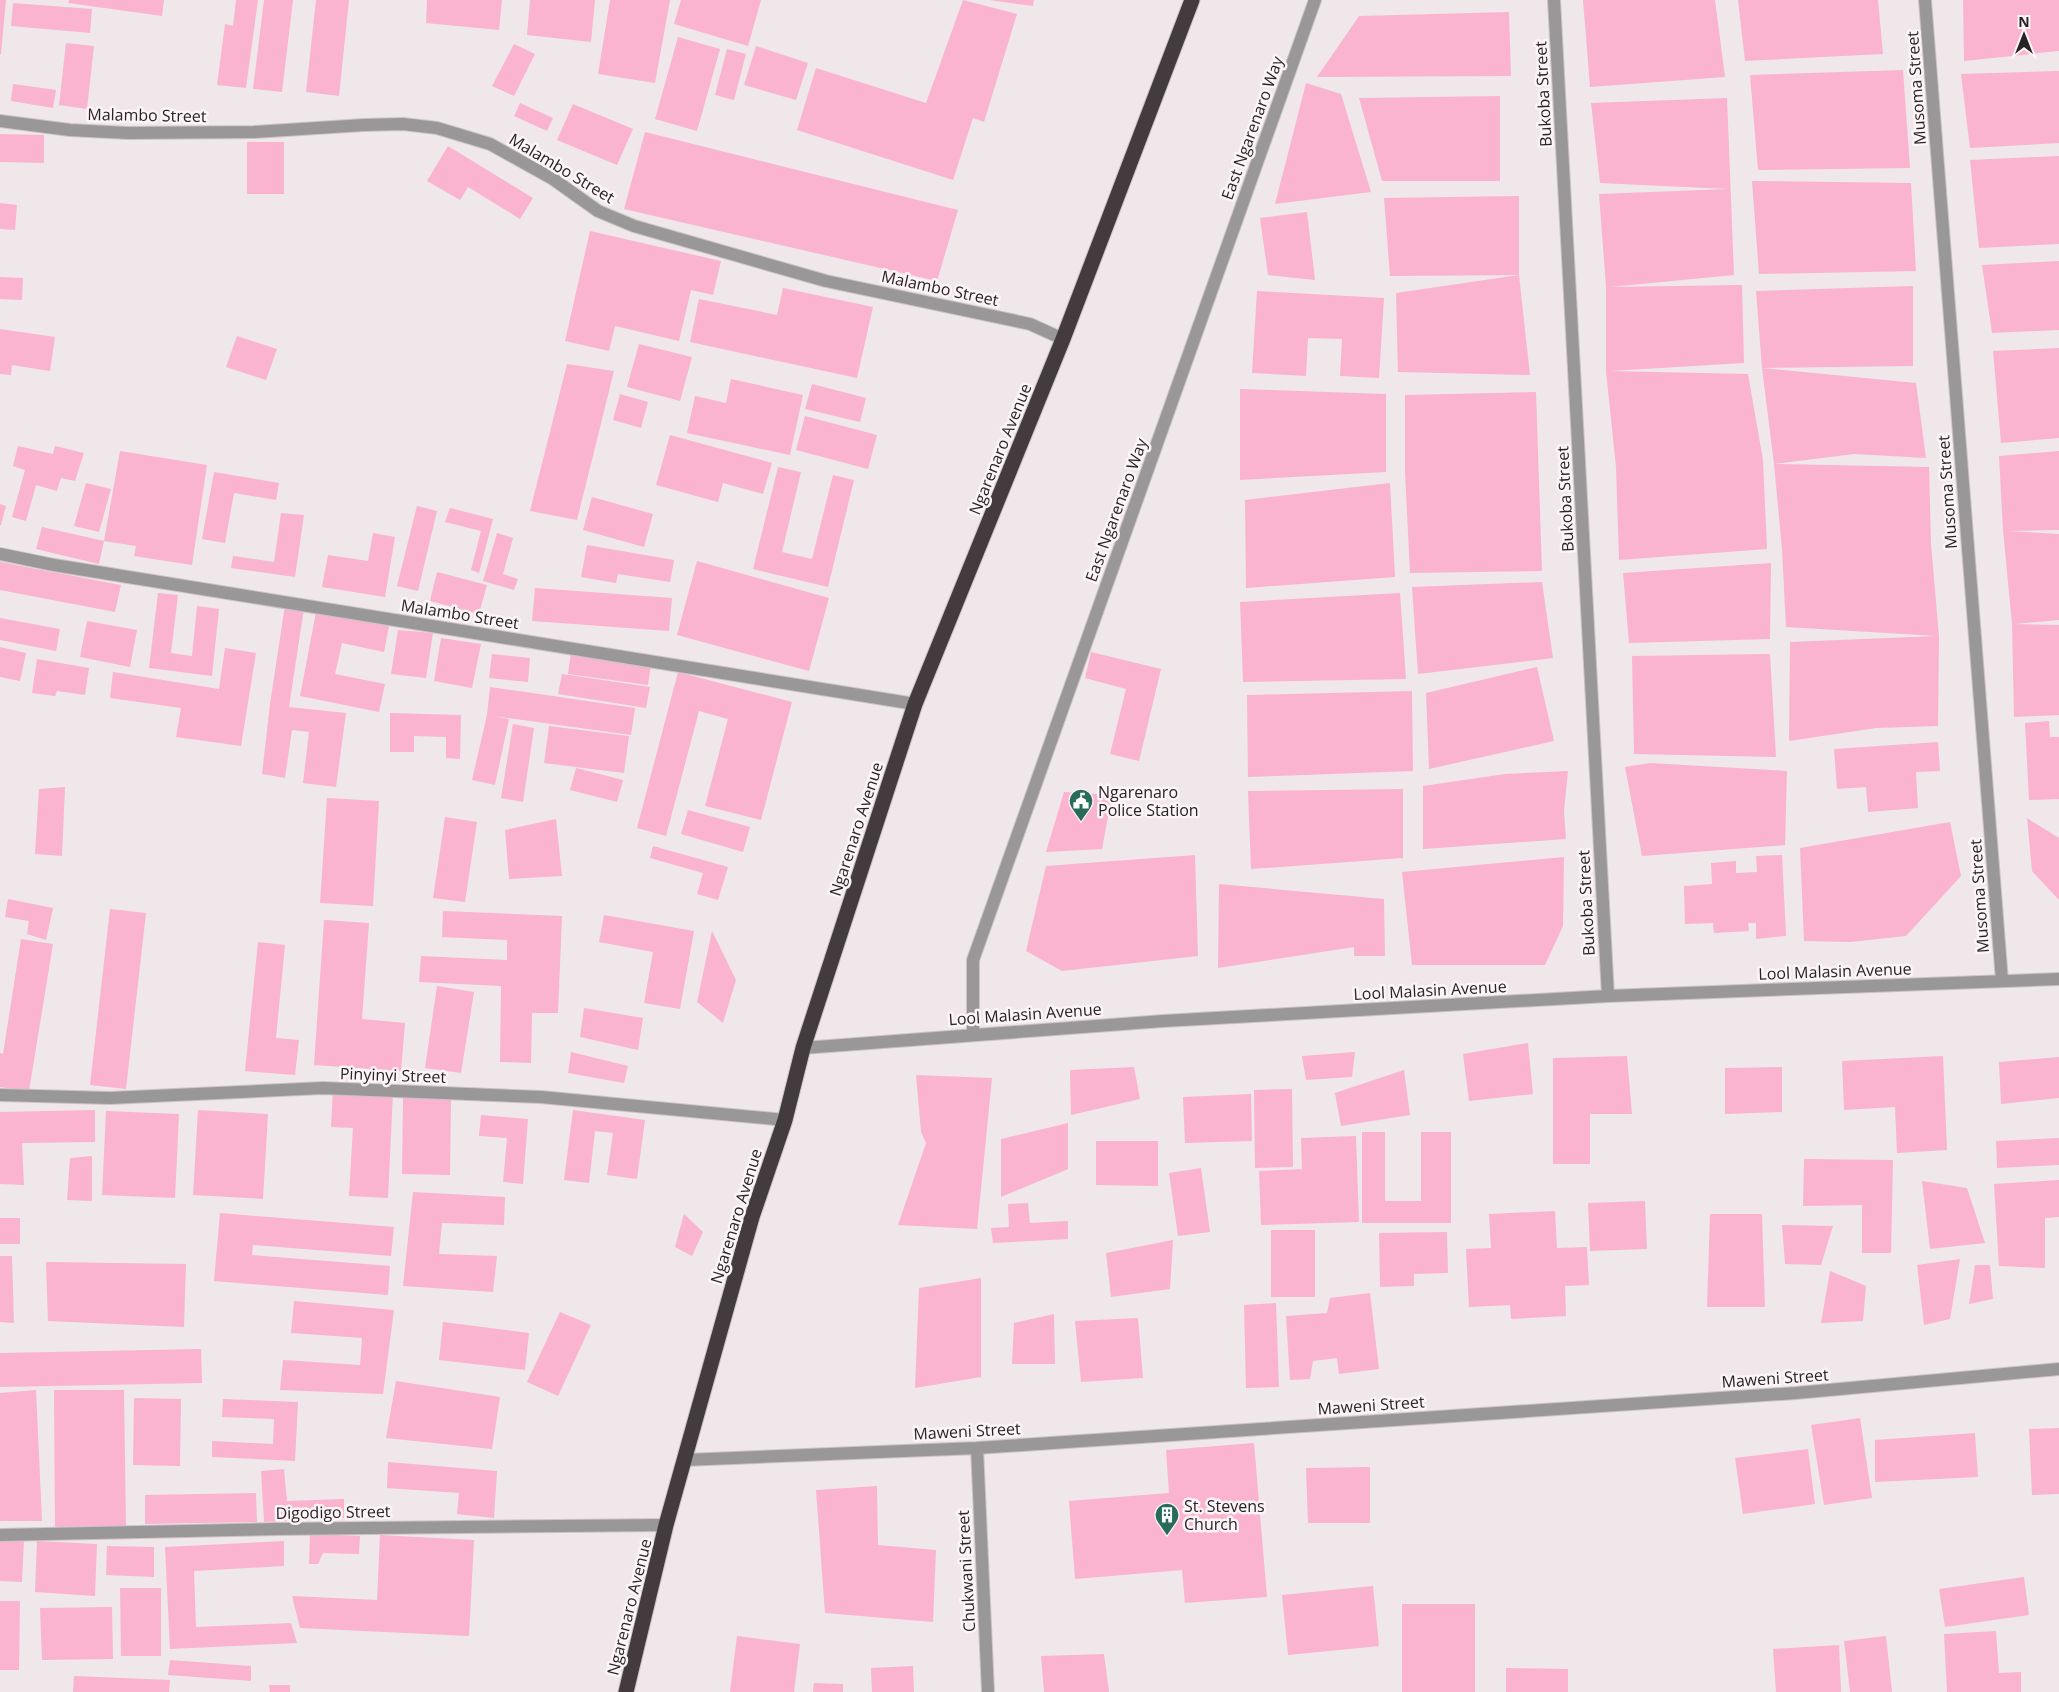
<svg xmlns="http://www.w3.org/2000/svg" width="2059" height="1692" font-family="'Open Sans',sans-serif">
<rect width="100%" height="100%" fill="#efe7ea"/>
<path fill="#fab4cf" d="M0 0H6L1 54H0Z
M69 0H164L162 16 68 3Z
M236 0H258L246 88 217 85 225 24 233 26Z
M264 0H293L282 92 253 89Z
M316 0H349L339 96 306 92Z
M427 0H502L499 30 426 23Z
M530 0H595L591 42 527 35Z
M610 0H670L655 83 598 74Z
M681 0H761L748 46 674 24Z
M963 0 1017 14 984 122 973 118 953 180 797 130 816 68 926 103Z
M989 0H1034L1033 6Z
M1583 0H1715L1725 77 1590 87Z
M1738 0H1878L1883 54 1745 61Z
M1963 0H2059V51L1964 61Z
M13 3 92 9 90 33 11 26Z
M1509 12 1511 76 1317 77 1359 16Z
M678 37 720 49 697 131 655 119Z
M66 43 94 46 87 109 59 105Z
M514 44 535 54 514 96 492 86Z
M756 46 808 63 796 100 744 85Z
M727 49 746 54 734 100 715 95Z
M1903 70 1910 168 1758 170 1750 75Z
M2059 71V143L1970 148 1961 74Z
M1306 83 1341 94 1371 192 1275 204Z
M13 84 56 90 53 108 11 101Z
M1500 96V181H1382L1359 98Z
M1727 98 1734 275 1610 287 1742 285 1744 363 1610 371 1748 374 1763 460 1767 549 1619 560 1616 467 1606 371V287L1599 194 1728 189 1600 183 1591 103Z
M520 103 553 118 547 131 514 116Z
M573 104 633 129 617 165 557 140Z
M645 132 958 210 937 281 624 209Z
M0 134 44 135V163L0 162Z
M247 142H284V194H247Z
M448 146 533 198 520 219 468 187 460 200 427 181Z
M2059 156V244L1979 248 1970 160Z
M1752 181 1911 183 1916 271 1759 274Z
M1519 196V275L1390 276 1384 198Z
M0 203 17 205 15 230 0 229Z
M1307 212 1315 280 1268 275 1260 218Z
M590 231 721 261 713 295 691 290 679 341 615 326 609 351 565 341Z
M2059 261V330L1992 333 1982 265Z
M1519 275 1530 375 1398 372 1396 293Z
M0 277 23 278 22 300 0 299Z
M1913 286V366L1762 368 1756 291Z
M783 288 873 307 857 378 690 342 699 299 777 315Z
M1257 291 1384 298 1379 378 1340 376 1342 339 1308 338 1306 376 1252 373Z
M0 329 55 337 50 371 12 365 11 375 0 374Z
M237 336 277 349 266 380 226 367Z
M639 344 692 357 680 401 627 387Z
M2059 348V438L2001 443 1993 351Z
M567 364 614 371 577 520 530 511Z
M1762 368 1916 383 1926 458 1854 454 1774 464Z
M731 379 803 395 790 455 687 433 695 396 726 403Z
M812 384 866 398 860 422 805 409Z
M1240 389 1386 394V472L1240 480Z
M1536 392 1542 571 1410 573 1405 472V395Z
M620 394 648 402 641 428 613 420Z
M805 416 877 435 868 469 796 450Z
M670 435 772 463 763 494 723 483 718 502 656 485Z
M18 446 53 454 55 446 84 453 75 481 61 478 57 491 36 485 26 521 12 517 25 470 13 466Z
M120 451 207 465 192 565 134 556 136 546 104 541Z
M2059 451V530L2009 531 2059 534V620L2014 624 2059 625V715L2014 717 2012 624 2003 530 1999 456Z
M1774 464 1929 467 1931 543 1939 637 1938 726 1876 728 1789 741 1790 642 1937 636 1786 627 1782 549Z
M778 467 801 472 782 552 812 559 833 475 854 480 828 587 753 569Z
M214 472 279 483 276 500 234 493 225 543 202 539Z
M86 483 111 489 99 532 74 526Z
M1390 483 1395 577 1246 588 1245 500Z
M592 497 653 514 644 547 583 530Z
M0 504 6 506 1 525H0Z
M417 506 437 511 418 591 397 586Z
M450 508 493 519 479 573 471 570 481 531 445 522Z
M281 513 304 515 295 577 231 568 233 556 274 562Z
M42 527 104 541 99 564 36 549Z
M373 533 395 537 385 597 322 587 328 555 368 561Z
M497 533 513 538 503 574 518 579 514 590 483 581Z
M587 545 674 560 670 582 618 574 616 583 581 577Z
M697 561 829 598 809 671 677 635Z
M0 562 121 585 115 612 0 590Z
M1771 563 1770 639 1629 643 1623 573Z
M437 572 487 585 479 614 430 601Z
M1542 582 1553 658 1418 674 1412 587Z
M535 588 672 598 669 631 532 621Z
M158 593 178 595 171 653 192 656 197 606 219 609 212 676 149 668Z
M1400 593 1406 679 1243 682 1240 602Z
M285 605 304 608 289 707 346 713 336 787 303 783 309 732 292 730 285 778 262 774 270 704Z
M316 612 389 626 384 652 342 643 335 674 385 684 379 712 300 696Z
M0 618 60 629 56 651 0 640Z
M87 621 137 630 130 667 80 657Z
M398 630 433 633 426 678 391 674Z
M441 638 481 644 472 688 434 681Z
M0 647 26 653 20 681 0 677Z
M225 648 256 653 241 746 176 737 181 708 110 698 113 672 219 689Z
M571 652 651 664 648 685 568 674Z
M1091 652 1161 669 1139 761 1110 754 1126 689 1085 678Z
M492 654 530 658 528 682 489 678Z
M1770 654 1776 757 1634 754 1632 656Z
M37 659 89 668 85 695 57 691 55 696 32 693Z
M1537 667 1554 741 1429 769 1426 693Z
M678 672 792 702 761 820 705 806 728 719 699 711 666 836 637 828Z
M562 674 650 687 646 708 558 694Z
M490 687 635 708 631 735 493 716 509 719 495 785 472 780 487 715Z
M1412 691 1413 771 1248 777 1247 695Z
M390 713 461 715 460 759 446 758V737L414 736V752H390Z
M2049 721 2050 737H2059V799L2029 800 2025 723Z
M513 724 534 728 523 802 501 798Z
M549 726 629 736 624 773 544 763Z
M1938 742 1940 771 1916 772 1918 808 1868 812 1866 787 1837 789 1834 749Z
M1650 763 1787 771 1785 845 1642 856 1625 767Z
M576 768 623 780 617 802 570 790Z
M1568 771 1564 811 1566 839 1423 849V786L1505 774Z
M65 787 62 856 35 854 39 789Z
M1403 789V858L1251 869 1248 791Z
M1064 792 1112 795 1102 849 1046 852Z
M327 798 379 801 373 906 320 903Z
M688 810 750 827 743 852 681 834Z
M445 817 477 822 465 902 433 898Z
M2027 818 2059 838V900L2032 871Z
M556 819 562 876 509 879 505 830Z
M1950 822 1961 876 1906 936 1850 942 1804 941 1800 848Z
M653 846 728 867 718 900 697 894 703 873 650 858Z
M1195 855 1198 956 1062 971 1026 951 1046 866Z
M1782 855 1786 936 1756 939V923H1748L1749 931 1714 933 1713 923 1685 924 1684 886 1712 884 1711 863 1736 861V873L1757 872 1756 856Z
M1564 857 1563 926 1545 965H1412L1402 872Z
M1219 884 1384 899 1385 956H1354V947L1218 968Z
M8 899 53 908 46 940 27 934 29 921 5 917Z
M110 909 146 913 126 1089 90 1085Z
M443 911 562 916 558 1013H532L531 1063 500 1062 501 986 419 982 421 956 507 960V940L442 937Z
M604 915 694 931 680 1009 644 1003 653 952 599 942Z
M324 920 369 923 362 1019 405 1023 401 1071 314 1065Z
M712 931 736 980 723 1023 697 1002Z
M21 939 53 944 29 1091 0 1087V1053L3 1054Z
M258 942 285 945 276 1038 299 1040 295 1075 245 1071Z
M437 986 474 992 461 1073 425 1068Z
M584 1008 643 1018 638 1050 580 1037Z
M1528 1043 1533 1094 1469 1101 1463 1054Z
M571 1052 628 1066 624 1083 568 1073Z
M1355 1052 1352 1077 1306 1080 1302 1056Z
M1627 1056 1632 1114H1590V1164H1553V1058Z
M1943 1056 1947 1150 1897 1153 1895 1107 1844 1110 1842 1061Z
M2059 1057V1098L2001 1104 1999 1062Z
M1134 1067 1140 1099 1071 1115 1070 1070Z
M1782 1067V1112L1725 1114V1068Z
M1404 1070 1410 1115 1341 1126 1335 1093Z
M916 1075 992 1078 977 1229 898 1225 926 1143 921 1132Z
M333 1089 393 1093 388 1198 349 1196 353 1128 331 1127Z
M1292 1089 1293 1167 1255 1168 1254 1090Z
M1251 1094 1252 1141 1185 1143 1183 1097Z
M403 1097 451 1099 450 1175 402 1174Z
M95 1110V1142L22 1143 24 1185 0 1184V1112Z
M198 1110 268 1114 263 1199 193 1195Z
M573 1110 645 1120 637 1179 607 1175 613 1133 595 1131 589 1183 564 1180Z
M106 1111 179 1114 175 1198 102 1195Z
M481 1115 528 1119 523 1184 503 1182 507 1138 479 1136Z
M1068 1123V1169L1001 1197V1139Z
M1362 1132H1385V1201H1421V1132H1451V1223H1362Z
M1356 1136 1359 1222 1261 1225 1259 1171 1302 1169 1301 1138Z
M2059 1138V1165L1997 1168 1996 1141Z
M1096 1141H1158V1186L1096 1185Z
M92 1156V1201L67 1200 70 1158Z
M1804 1159 1893 1160 1891 1253H1862V1205L1803 1206Z
M1201 1168 1210 1232 1178 1236 1169 1173Z
M2059 1180V1217L2045 1218V1268L1999 1266 1994 1184Z
M1922 1181 1967 1188 1985 1243 1930 1249Z
M413 1192 505 1197 504 1225 442 1223 439 1254 497 1256 493 1292 403 1286Z
M1645 1201 1647 1249 1590 1251 1588 1203Z
M1028 1203 1030 1223 1068 1221V1239L993 1243 991 1228 1009 1227 1008 1204Z
M1555 1211 1557 1248 1587 1247 1589 1285 1565 1286 1566 1316 1511 1319 1510 1305 1469 1307 1466 1249 1491 1248 1489 1214Z
M220 1213 394 1227 391 1256 253 1245 252 1255 390 1266 388 1295 214 1281Z
M684 1214 703 1232 692 1256 675 1247Z
M1710 1214H1762L1765 1307H1707Z
M0 1218H20V1244H0Z
M1782 1225 1833 1226 1821 1265 1785 1264Z
M1271 1230H1315V1297H1271Z
M1447 1232 1448 1273 1414 1274V1286L1380 1287 1379 1233Z
M1173 1240 1170 1289 1111 1297 1106 1253Z
M0 1256H12L14 1323 0 1322Z
M1960 1259 1950 1319 1924 1325 1917 1265Z
M46 1262 186 1264 184 1327 48 1321Z
M1975 1265H1990L1993 1299 1969 1304Z
M1830 1271 1866 1286 1863 1321 1821 1323Z
M981 1278V1377L915 1388 919 1288Z
M1370 1293 1379 1369 1339 1374 1337 1358 1313 1361 1310 1379 1290 1380 1286 1316 1327 1313 1330 1298Z
M294 1301 394 1310 383 1394 280 1390 283 1360 360 1365 362 1338 291 1333Z
M1276 1303 1279 1387 1246 1388 1244 1305Z
M560 1312 591 1325 558 1396 527 1382Z
M1054 1314 1055 1364H1012L1014 1323Z
M1138 1318 1143 1378 1081 1382 1075 1321Z
M443 1322 529 1333 525 1370 439 1360Z
M201 1349 202 1383 0 1387V1353Z
M396 1381 500 1397 492 1449 386 1438Z
M36 1390 42 1521H0V1393Z
M54 1390H124L126 1526 55 1527Z
M134 1398 181 1399 180 1466 133 1465Z
M223 1399 298 1402 295 1461 212 1457V1441L273 1444 274 1419 222 1417Z
M1860 1418 1872 1498 1824 1505 1811 1425Z
M2059 1428V1494L2032 1495 2029 1429Z
M1975 1433 1978 1477 1875 1482V1440Z
M1254 1443 1267 1597 1185 1603 1182 1570 1075 1579 1069 1501 1169 1493 1166 1450Z
M1808 1449 1815 1504 1743 1514 1735 1458Z
M388 1462 497 1471 494 1518 457 1514 459 1493 387 1488Z
M1370 1467V1523H1308L1306 1468Z
M284 1469 287 1501 344 1499V1518L264 1522 261 1471Z
M877 1486 878 1545 936 1550 933 1622 825 1613 816 1490Z
M256 1493 257 1522 145 1524V1495Z
M310 1534 360 1536 359 1554 323 1553 318 1564H309Z
M380 1535 474 1540 469 1636 300 1628 292 1596 377 1600Z
M0 1539 24 1540 22 1582 0 1581Z
M37 1541 97 1544 95 1596 35 1592Z
M284 1541V1566L194 1571 196 1627 291 1623 297 1643 170 1649 165 1547Z
M107 1546 154 1547V1577L106 1575Z
M2024 1577 2029 1615 1945 1627 1939 1589Z
M1373 1586 1379 1646 1288 1655 1282 1595Z
M120 1588H161V1656H121Z
M0 1601H20L19 1670H0Z
M1402 1604H1475V1692H1402Z
M112 1607 113 1659 42 1660 40 1608Z
M1996 1631 1999 1673 2021 1672V1692H1947L1944 1634Z
M737 1636 800 1644 794 1692H730Z
M1886 1636 1892 1692H1850L1844 1641Z
M1839 1645 1841 1692H1776L1773 1649Z
M1104 1654 1109 1692H1044L1041 1656Z
M170 1660 251 1666V1681L168 1675Z
M913 1666 914 1692H872L871 1668Z
M1506 1668 1568 1669V1692H1506Z
M74 1676 170 1680 169 1692H73Z
M814 1683 843 1684V1692H813Z
M269 1685H290V1692H270Z"/>
<g fill="none" stroke-linecap="round" stroke-linejoin="round">
<defs>
<path id="minor" d="M1554 0 1608 996
M1925 0 2002 981
M0 121 70 130 128 133 254 132 364 125 403 124 437 128 490 144 553 179 598 211 634 226 826 281 1030 324 1063 339
M0 554 54 565 915 704
M973 1034V960L1315 0
M803 1048 1163 1021 1608 996 2059 979
M0 1095 110 1098 323 1088 541 1097 785 1120
M977 1448 988 1692
M684 1460 977 1448 1796 1393 2059 1369
M0 1535 277 1529 666 1525"/>
<path id="highway" d="M626 1692 666 1525 752 1217 785 1120 803 1048 915 704 1063 339 1192 0"/>
</defs>
<use href="#minor" stroke="#cbc4c7" stroke-width="14"/>
<use href="#highway" stroke="#cbc4c7" stroke-width="17"/>
<use href="#minor" stroke="#9a9798" stroke-width="12"/>
<use href="#highway" stroke="#433c3f" stroke-width="15"/>
</g>
<defs>
<symbol id="civic-pin" viewBox="-11 -11 22 30"><path d="M0 17L-7.5 6A9.5 9.5 0 1 1 7.5 6Z" fill="#296b5b" stroke="#fdf4f7"/><path d="M-.6-6.5H3V-4.5H.6V-3L4-1V1h2V6H-6V1h2V-1L-.6-3ZM-1.2 2.5V6h2.4V2.5Z" fill="#fff"/></symbol>
<symbol id="building-pin" viewBox="-11 -11 22 30"><path d="M0 17L-7.5 6A9.5 9.5 0 1 1 7.5 6Z" fill="#296b5b" stroke="#fdf4f7"/><path d="M-4-6H4V6H1V3H-1V6H-4ZM-2.5-4.3h1.7v1.8h-1.7ZM.8-4.3h1.7v1.8H.8ZM-2.5-1h1.7V.8h-1.7ZM.8-1h1.7V.8H.8Z" fill="#fff"/></symbol>
</defs>
<g fill-rule="evenodd">
<use href="#civic-pin" x="1067" y="787" width="28" height="38"/>
<use href="#building-pin" x="1153" y="1501" width="28" height="38"/>
</g>
<g text-anchor="middle" dominant-baseline="central" stroke-width="5" stroke-linejoin="round" paint-order="stroke">
<g font-size="16" fill="#272425" stroke="#fdf4f7">
<text transform="translate(1916 88) rotate(-94)">Musoma Street</text>
<text transform="translate(1543 94) rotate(-93)">Bukoba Street</text>
<text transform="translate(147 115) rotate(1)">Malambo Street</text>
<text transform="translate(1252 128) rotate(-70)">East Ngarenaro Way</text>
<text transform="translate(562 168) rotate(31)">Malambo Street</text>
<text transform="translate(940 288) rotate(12)">Malambo Street</text>
<text transform="translate(1000 449) rotate(-68)">Ngarenaro Avenue</text>
<text transform="translate(1947 492) rotate(-94)">Musoma Street</text>
<text transform="translate(1565 499) rotate(-93)">Bukoba Street</text>
<text transform="translate(1116 510) rotate(-70)">East Ngarenaro Way</text>
<text transform="translate(460 614) rotate(9)">Malambo Street</text>
<text transform="translate(856 829) rotate(-72)">Ngarenaro Avenue</text>
<text transform="translate(1979 896) rotate(-94)">Musoma Street</text>
<text transform="translate(1586 903) rotate(-93)">Bukoba Street</text>
<text transform="translate(1835 971) rotate(-2)">Lool Malasin Avenue</text>
<text transform="translate(1430 990) rotate(-3)">Lool Malasin Avenue</text>
<text transform="translate(1025 1014) rotate(-4)">Lool Malasin Avenue</text>
<text transform="translate(393 1075) rotate(2)">Pinyinyi Street</text>
<text transform="translate(736 1216) rotate(-73)">Ngarenaro Avenue</text>
<text transform="translate(1775 1378) rotate(-4)">Maweni Street</text>
<text transform="translate(1371 1405) rotate(-4)">Maweni Street</text>
<text transform="translate(967 1431) rotate(-3)">Maweni Street</text>
<text transform="translate(333 1512) rotate(-1)">Digodigo Street</text>
<text transform="translate(966 1571) rotate(-93)">Chukwani Street</text>
<text transform="translate(629 1607) rotate(-76)">Ngarenaro Avenue</text>
</g>
<g font-size="16" fill="#272425" stroke="#fdf4f7" text-anchor="start">
<text x="1098" y="792">Ngarenaro<tspan x="1098" dy="18">Police Station</tspan></text>
<text x="1184" y="1506">St. Stevens<tspan x="1184" dy="18">Church</tspan></text>
</g>
</g>
<g transform="translate(2024 35)" stroke="#fdf4f7" stroke-width="4" paint-order="stroke">
<path d="M0-4L9 19L0 12L-9 19Z" fill="#272425"/>
<text y="-8" font-size="14" font-weight="bold" text-anchor="middle" fill="#272425">N</text>
</g>
</svg>
